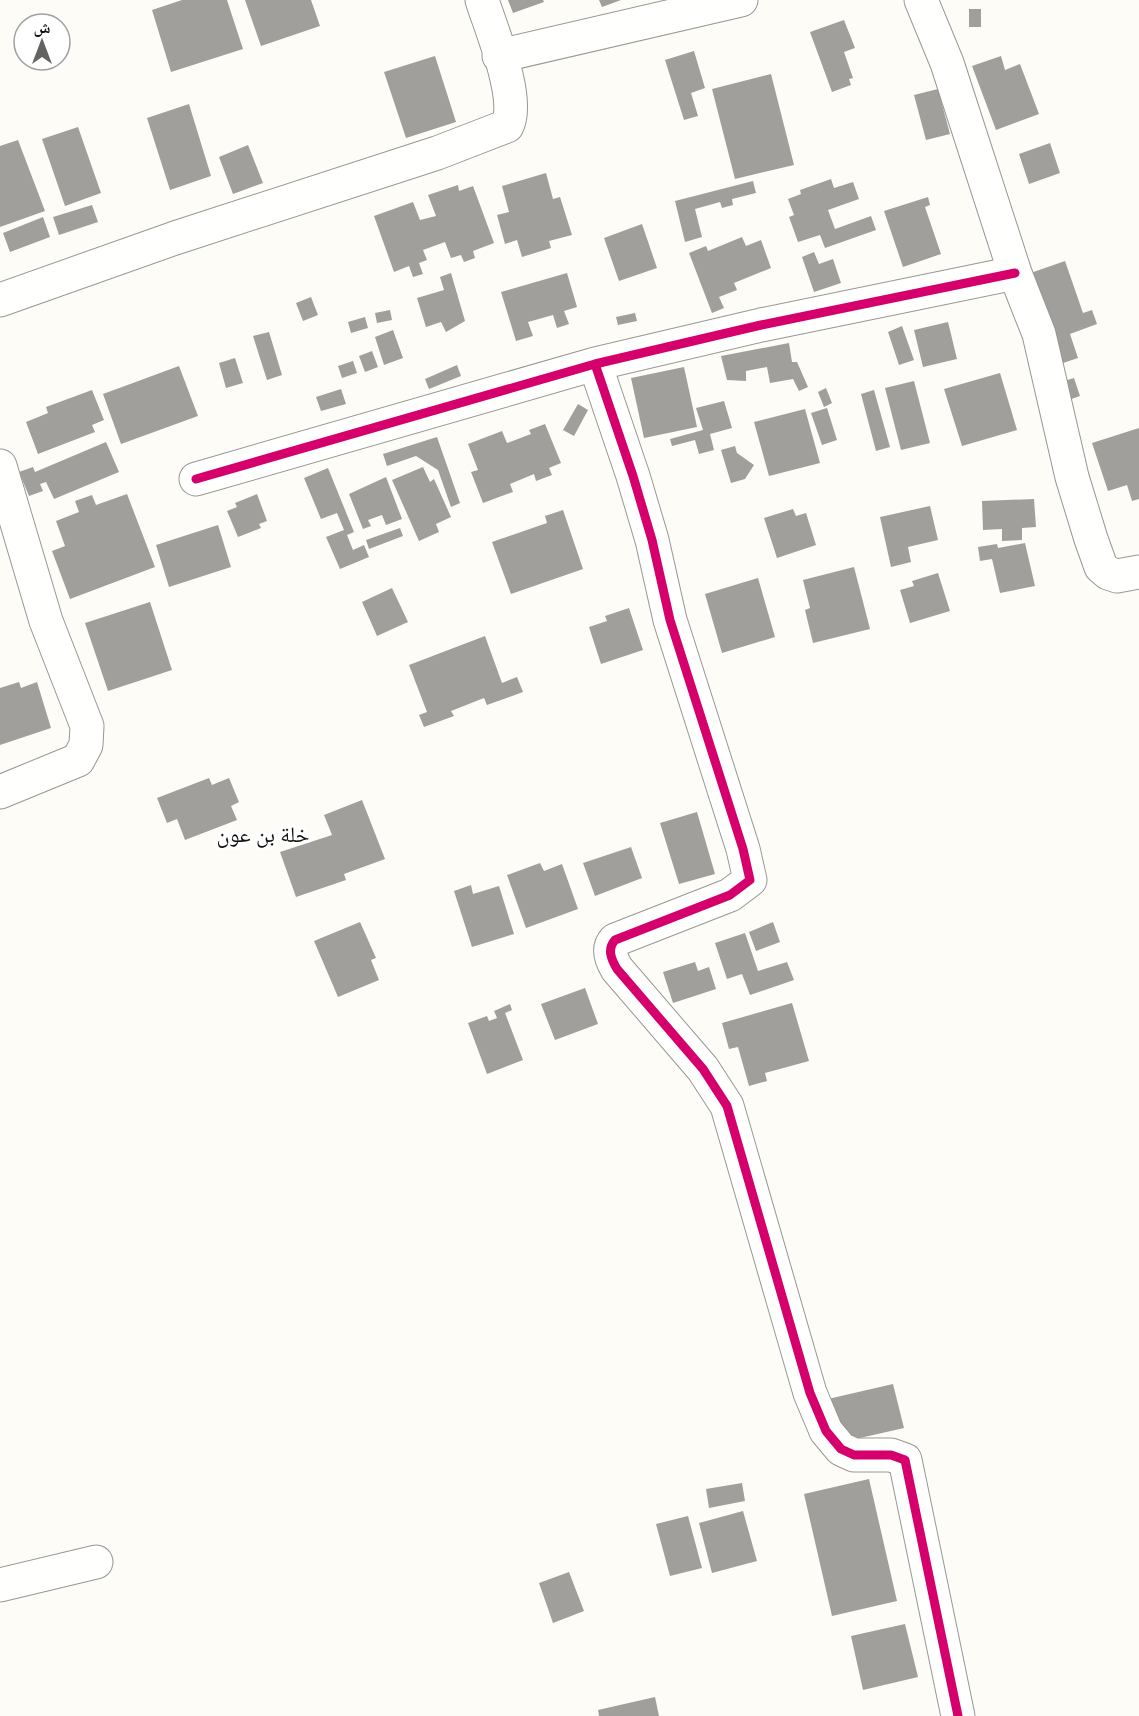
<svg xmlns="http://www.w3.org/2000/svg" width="1139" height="1716" font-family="'PT Serif','Noto Naskh Arabic',serif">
<rect width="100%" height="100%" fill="#fdfcf7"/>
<path fill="#a19f9c" d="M182 0H227L243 49 171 72 152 10Z
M245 0H311L320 26 261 46Z
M508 0H543L544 2 513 13Z
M599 0H621L602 7Z
M969 9H981V27H969Z
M844 20 855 48 844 52 853 78 849 79 851 85 832 92 810 32Z
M694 51 705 88 691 93 698 116 684 120 665 60Z
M435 56 456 122 406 138 384 72Z
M1001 56 1005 70 1020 64 1039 114 996 130 972 66Z
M771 74 794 165 735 179 712 89Z
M938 89 950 134 926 140 914 95Z
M189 104 211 176 170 190 147 118Z
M78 127 101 193 65 206 42 139Z
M18 140 45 211 0 227V146Z
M1050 143 1060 173 1029 184 1019 154Z
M248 145 263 183 233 194 219 157Z
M546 173 553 199 560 197 572 235 549 241 551 248 522 257 517 240 505 244 497 215 509 212 502 186Z
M831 179 834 188 853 182 859 199 828 210 835 229 871 216 876 230 825 248 820 235 798 242 789 217 794 215 788 199 801 194 800 190Z
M753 181 756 193 732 199 733 205 722 208 720 202 695 209 702 237 685 242 675 201Z
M458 185 459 191 473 186 494 243 473 251 475 258 464 262 461 255 451 258 445 242 423 250 427 260 419 263 423 274 413 277 409 266 394 272 374 216 413 202 420 220 436 216 428 195Z
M928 197 930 205 925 207 941 254 903 267 884 211Z
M92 205 98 222 59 235 53 217Z
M43 217 50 237 10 252 3 233Z
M642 224 657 268 619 281 604 238Z
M742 237 746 246 761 240 771 268 734 283 737 290 719 297 724 308 712 313 689 253 706 246 708 251Z
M814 252 819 264 833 259 841 283 814 292 802 257Z
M1065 261 1083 313 1092 310 1097 324 1070 334 1078 358 1054 366 1022 276Z
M451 273 465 321 446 332 441 322 426 327 417 298 444 290 440 277Z
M567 273 577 307 564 311 569 324 557 328 553 315 528 322 533 336 516 341 501 292Z
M311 297 318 315 303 321 296 303Z
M390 310 392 320 377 323 375 313Z
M635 313 637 321 618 325 616 317Z
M365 317 368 328 351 333 348 322Z
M948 322 957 359 923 367 914 330Z
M902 326 914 360 899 365 888 332Z
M393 330 403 358 384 365 375 337Z
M269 332 282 375 267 380 253 336Z
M789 343 792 362H797L808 387 799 391 793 379 770 383 767 367 746 371V381L727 380 721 356Z
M372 351 378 367 365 372 359 356Z
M235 358 243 383 226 388 219 363Z
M353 361 357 373 342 378 338 366Z
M457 365 461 376 429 389 425 379Z
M179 366 198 416 121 444 103 394Z
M684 367 697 427 644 438 631 378Z
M1000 373 1017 430 962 446 944 389Z
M1074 378 1080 396 1063 402 1057 383Z
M914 381 930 443 901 450 885 388Z
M826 388 832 403 824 407 818 392Z
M341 389 346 404 321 411 316 397Z
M92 390 104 420 92 425 95 432 38 454 26 422 48 413 46 407Z
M874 390 890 447 876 451 861 394Z
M724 401 732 428 710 434 714 450 699 454 695 440 672 446 670 439 703 430 696 408Z
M578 404 588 410 574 436 563 430Z
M827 408 837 440 822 445 811 413Z
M805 409 820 463 769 476 754 422Z
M545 424 561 463 549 468 552 475 536 481 534 474 510 484 513 492 483 503 471 472 478 470 468 444 502 431 507 443 531 434 529 430Z
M1139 428V499L1132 501 1127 485 1108 491 1092 443Z
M437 437 460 503 451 507 438 470 416 456 387 466 383 454Z
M106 442 119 472 54 499 46 482 40 484 43 491 29 496 19 472 33 467 35 472Z
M735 446 737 453 754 465 745 479 731 483 721 450Z
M423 467 430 482 434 479 451 517 436 524 439 532 419 541 392 480Z
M328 468 354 532 347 535 353 550 364 545 369 557 340 569 326 537 344 530 337 513 321 519 304 478Z
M386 477 402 519 386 525 382 515 368 520 371 526 363 529 349 494Z
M127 494 155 567 70 599 52 551 65 546 56 521 79 512 75 501 92 495 96 505Z
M257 494 267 521 259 524 261 528 238 537 227 511 237 507 235 503Z
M1034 499 1036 527 1022 528V540L1002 541V529L983 530 982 501Z
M930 506 938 540 908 547 911 562 891 567 880 517Z
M793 509 796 516 806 513 816 545 777 558 764 518Z
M563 510 583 569 511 594 492 542 547 523 545 516Z
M218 525 231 567 169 587 156 545Z
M400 528 403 536 369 549 366 540Z
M1025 543 1035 586 1000 593 992 559 980 561 978 547 997 544 998 548Z
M854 567 870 629 813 643 805 610 810 608 803 580Z
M938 573 950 611 910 623 900 590 914 586 912 581Z
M758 578 775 637 722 653 705 594Z
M392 588 408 622 377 636 362 602Z
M150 602 172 670 108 691 85 623Z
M629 608 643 650 601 664 589 627 607 621 605 616Z
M485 636 502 683 517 677 523 692 487 705 484 698 451 711 454 716 424 727 419 715 427 712 409 665Z
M19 682 21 688 37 682 51 728 0 745V688Z
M209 778 212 785 229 778 239 802 231 806 237 820 185 840 177 819 167 823 157 798Z
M362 800 385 859 344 874 346 880 296 897 280 852 332 835 324 815Z
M697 812 715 874 679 884 660 823Z
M631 847 642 878 595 896 583 863Z
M540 863 544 871 562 864 578 909 526 928 507 875Z
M471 885 473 894 499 886 514 934 472 947 454 891Z
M360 922 376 958 371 960 379 980 338 997 314 941Z
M773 922 780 942 756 951 749 932Z
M745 933 758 971 787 962 794 980 750 995 742 974 727 979 715 943Z
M695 962 698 971 709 967 716 989 673 1003 663 972Z
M585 988 598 1024 555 1040 541 1004Z
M792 1003 809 1061 765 1073 767 1081 749 1086 738 1047 729 1049 722 1023Z
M510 1004 512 1010 505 1013 523 1060 487 1074 468 1023 487 1016 489 1021 497 1018 494 1011Z
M893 1384 904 1428 838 1443 828 1399Z
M869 1479 897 1601 832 1616 804 1494Z
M742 1483 745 1501 709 1508 706 1489Z
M743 1511 757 1561 712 1573 699 1523Z
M688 1516 702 1568 670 1576 656 1524Z
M569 1572 584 1611 553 1623 539 1583Z
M905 1624 918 1677 863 1690 851 1636Z
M655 1697 659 1716H599L598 1710Z"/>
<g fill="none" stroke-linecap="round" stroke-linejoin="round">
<defs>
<path id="minor" d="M921 0 947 63 1015 273 1039 334 1072 477 1091 539 1101 567 1108 573 1117 576 1139 572
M499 56 741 0
M0 300 175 238 437 153 507 126C521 99 491 29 482 0
M595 364 633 476 652 540 670 620 743 849 750 880 730 895 615 940C607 949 611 959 617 969L703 1069 727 1106 810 1393 826 1431 841 1449 854 1455H891L905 1460 958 1716
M0 466 46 621 87 726 86 745 78 760 0 792
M196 479 595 364 761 325 1015 273
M0 1585 96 1562"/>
</defs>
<use href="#minor" stroke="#979795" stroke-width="35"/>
<use href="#minor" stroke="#fffffe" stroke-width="33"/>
<defs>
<path id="cycleway" d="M595 364 633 476 652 540 670 620 743 849 750 880 730 895 615 940C607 949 611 959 617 969L703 1069 727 1106 810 1393 826 1431 841 1449 854 1455H891L905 1460 958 1716
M196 479 595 364 761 325 1015 273"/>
</defs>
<use href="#cycleway" stroke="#fff" stroke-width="13"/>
<use href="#cycleway" stroke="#d6006c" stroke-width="9"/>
</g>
<g text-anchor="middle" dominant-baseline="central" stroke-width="6" stroke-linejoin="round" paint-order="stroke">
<g font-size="22" fill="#111" stroke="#fff">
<text x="263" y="833">خلة بن عون</text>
</g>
</g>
<g transform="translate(42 42)"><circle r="28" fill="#ffffff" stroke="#a0a0a0" stroke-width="1.5"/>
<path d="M0-4.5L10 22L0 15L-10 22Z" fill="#646362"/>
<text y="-9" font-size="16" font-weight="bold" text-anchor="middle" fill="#111111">ش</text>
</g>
</svg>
